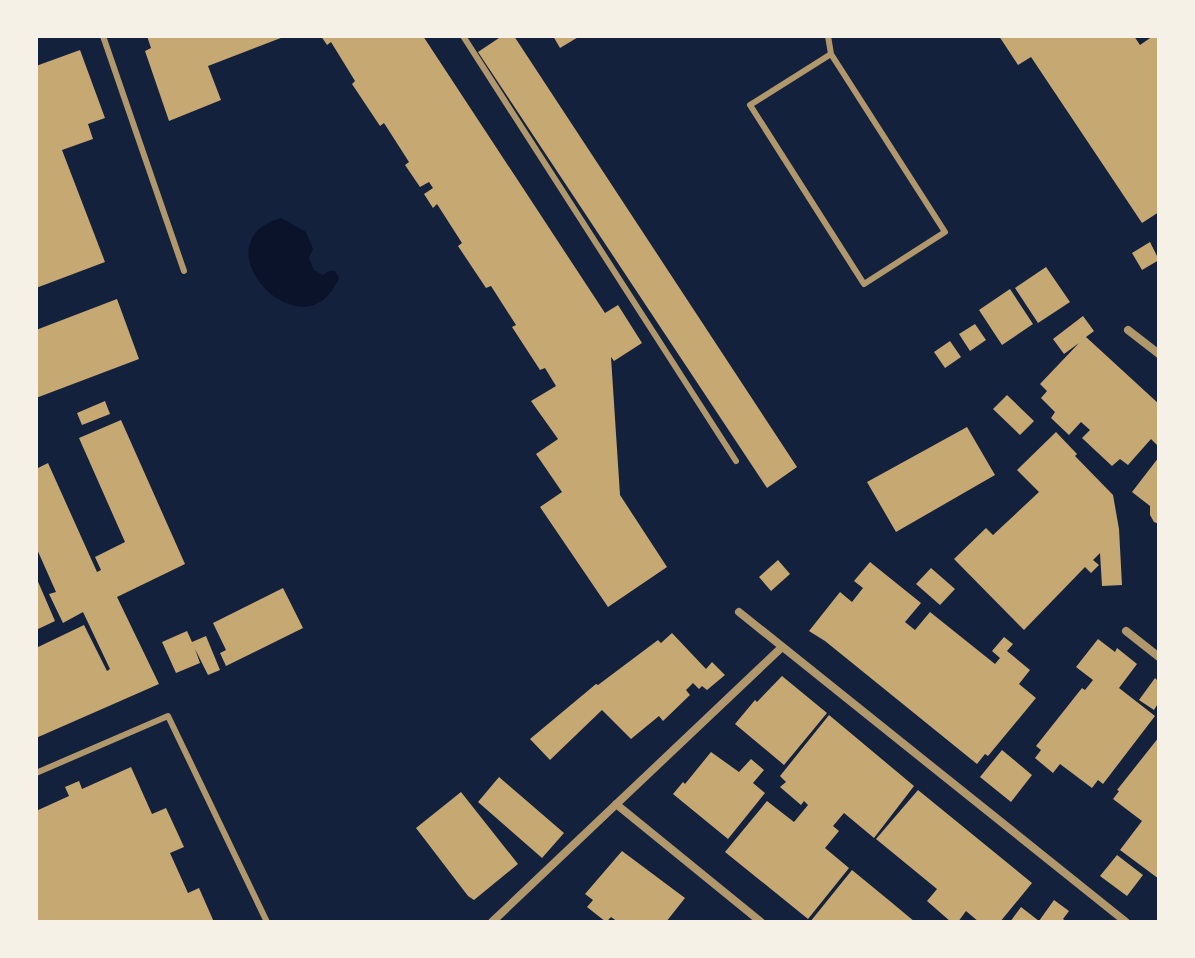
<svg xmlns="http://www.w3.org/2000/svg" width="1195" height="958" font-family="'Space Grotesk',sans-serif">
<rect width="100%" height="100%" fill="#14213d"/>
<path fill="#0b132b" d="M281 218 306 232 313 249 309 259 314 270 323 275 329 271H335L339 278C305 360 194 243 281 218Z"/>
<path fill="#c6a872" d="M147 36H286L208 66 221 100 169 121 145 51 151 48Z
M321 36H423L605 313 618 305 642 343 614 361 611 357 620 495 667 567 608 607 540 507 562 492 536 454 558 439 531 401 556 386 545 368 540 370 512 327 516 325 491 286 486 288 458 246 462 243 437 204 433 208 424 194 433 188 429 182 420 187 405 165 409 162 384 123 380 126 352 84 355 81 331 42 327 45Z
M502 36H514L797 467 767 488 478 52Z
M553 36H580L560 48Z
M999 36H1134L1140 45 1153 36H1159V212L1142 223 1031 57 1018 65Z
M80 50 105 118 88 124 93 139 62 150 105 262 36 288V66Z
M1150 242 1159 260 1142 270 1132 253Z
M1046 267 1070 302 1038 323 1015 288Z
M1010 289 1033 324 1002 345 979 310Z
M117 299 139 359 36 398V330Z
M1083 316 1094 331 1086 337 1159 404V447L1151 439 1128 465 1120 459 1112 466 1082 438 1090 430 1081 422 1069 435 1051 418 1055 412 1041 398 1047 391 1040 384 1079 343 1064 354 1053 339Z
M975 324 986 340 970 351 959 334Z
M950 341 961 357 945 368 934 352Z
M1007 395 1034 421 1020 435 993 409Z
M105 401 110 414 82 425 77 413Z
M121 420 185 564 117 597 159 684 36 738V648L84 625 107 671 110 669 83 612 63 623 49 594 56 592 36 547V469L48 463 97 572 101 570 95 557 125 542 79 438Z
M967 427 995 475 896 532 867 482Z
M1056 432 1077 454 1075 456 1113 495 1119 529 1122 585 1102 586 1100 553 1093 560 1099 565 1091 573 1085 567 1024 630 954 559 986 528 993 535 1039 492 1017 470Z
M1159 457V524L1154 522 1150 515V506L1132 492Z
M778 560 790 574 771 591 759 577Z
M870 562 921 603 905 622 915 630 930 612 995 664 1000 658 992 651 1004 637 1013 644 1007 651 1030 670 1019 684 1036 698 988 756 985 754 977 764 825 641 809 631 840 592 852 602 863 588 854 581Z
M931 568 955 589 940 605 916 584Z
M36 577 55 621 36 630Z
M283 588 303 628 226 666 220 653 226 650 213 623Z
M187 631 192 642 206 636 220 670 208 675 195 649 200 663 176 673 162 642Z
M672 633 706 669 712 662 725 675 707 690 702 686 699 689 693 683 686 690 690 695 663 721 659 716 631 739 602 710 550 760 530 739 596 684 598 685 658 640 661 643Z
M1098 639 1115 652 1117 648 1137 664 1119 688 1155 716 1103 784 1098 780 1092 788 1060 764 1053 773 1035 758 1041 750 1036 746 1082 688 1085 690 1093 680 1076 667Z
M782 676 827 713 784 765 735 724 755 700 757 702Z
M1155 678 1159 682V702L1154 710 1139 700Z
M829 715 914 786 874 838 844 813 833 826 839 831 825 848 849 868 808 919 725 852 767 801 794 822 808 805 804 801 801 805 780 787 786 782 780 776Z
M1159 737V879L1120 850 1142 821 1113 799 1119 791 1117 790Z
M1002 750 1032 775 1011 802 980 777Z
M711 752 739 772 751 759 764 770 753 783 765 793 728 839 673 794 683 782 685 784Z
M131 767 152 814 166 808 184 847 170 853 188 893 199 888 214 922H36V811L69 796 65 787 79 781 82 789Z
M499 777 564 833 542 858 478 802Z
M918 790 1032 883 1000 922H979L966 911 958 922H951L927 901 937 889 876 839Z
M461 792 518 864 474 900 468 896 416 828Z
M622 851 685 898 666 922H618L611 917 606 922 587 907 593 900 585 894Z
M1117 855 1143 875 1127 896 1100 876Z
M852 870 891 902 915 922H810Z
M1054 900 1069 911 1063 919 1067 922H1010L1021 907 1039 921Z"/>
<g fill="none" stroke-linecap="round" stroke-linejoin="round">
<path stroke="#b1986c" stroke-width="6" d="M103 36 184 271
M463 36 736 461
M828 36 831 54 945 232 864 284 750 105 831 54
M36 773 168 716 267 922"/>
<path stroke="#b1986c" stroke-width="8" d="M1128 330 1159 354
M739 612 1126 922
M1126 631 1159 657
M616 804 761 922
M492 922 781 648"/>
</g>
<rect width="1195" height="958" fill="none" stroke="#f6f1e7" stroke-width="76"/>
</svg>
